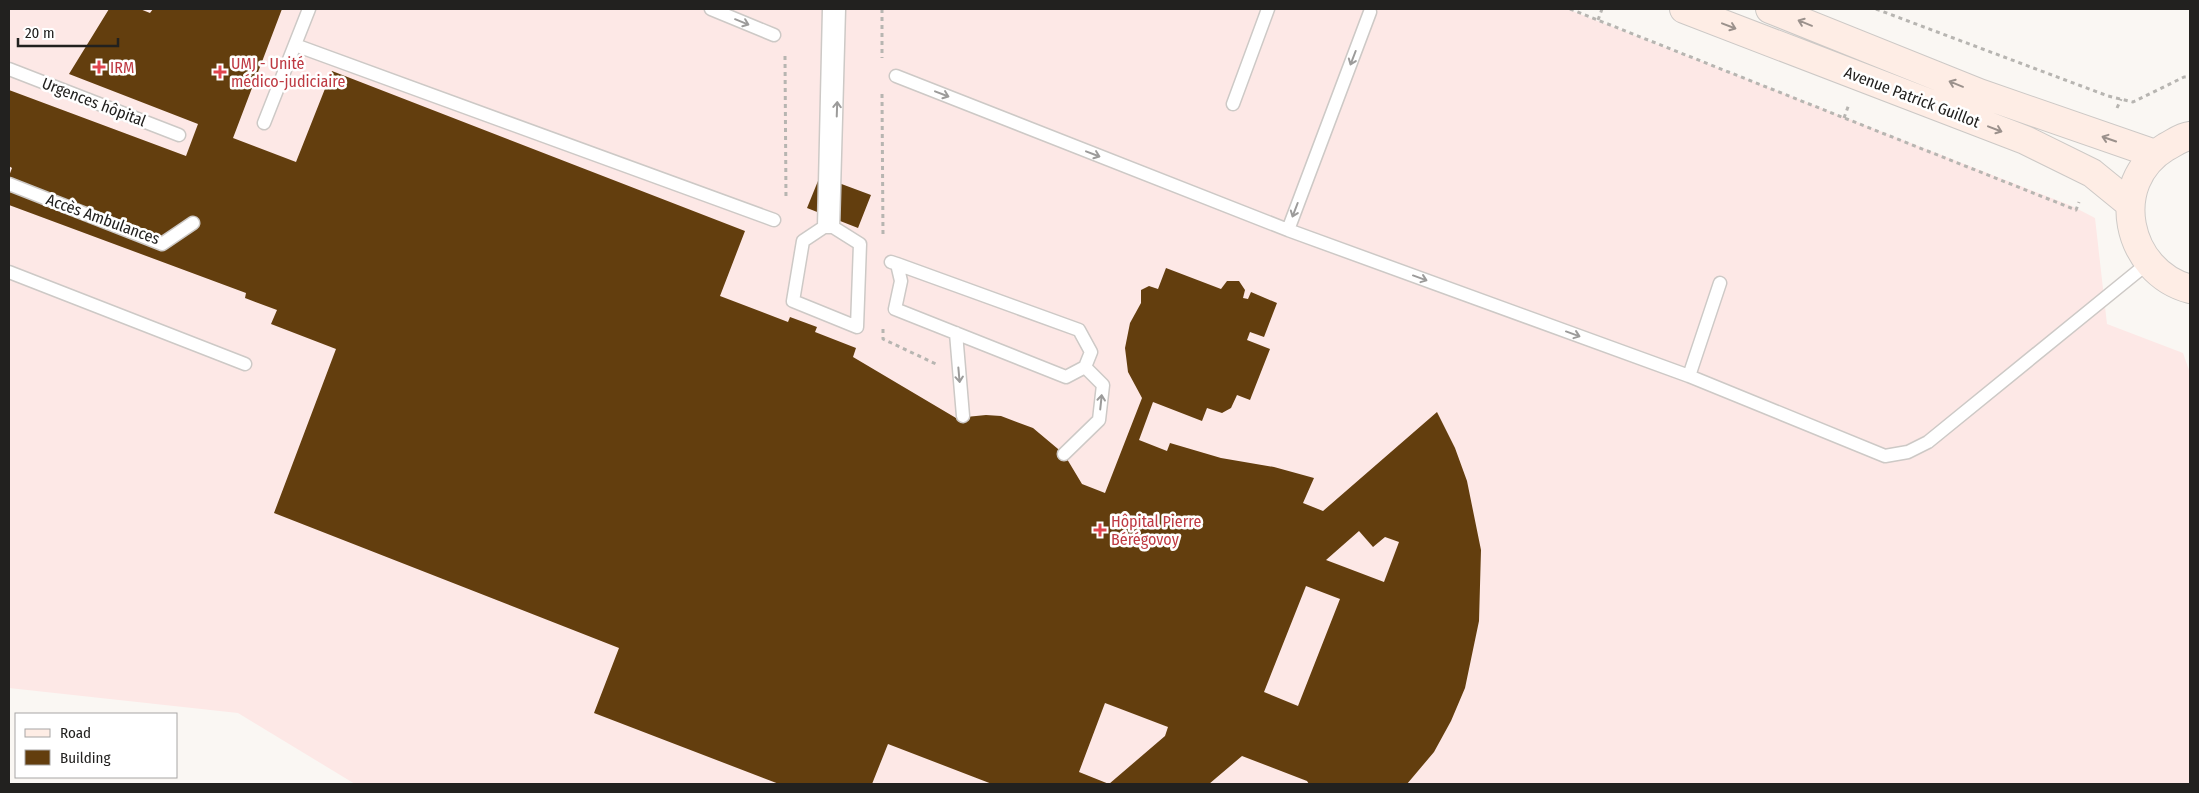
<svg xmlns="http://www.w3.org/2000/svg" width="2199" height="793" font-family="'Fira Sans Condensed',sans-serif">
<rect width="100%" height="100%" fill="#faf7f3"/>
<path fill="#fde8e6" d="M9 9H1567L2072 206 2095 218 2107 324 2183 353 2190 373V784H355L238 713 9 688Z"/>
<path fill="#633e0e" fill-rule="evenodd" d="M109 9H140L150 13 153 9H282L233 138 296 162 332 71 745 231 720 296 788 322 790 317 817 327 815 332 856 348 853 357 956 418 986 415 1001 416 1033 428 1064 454 1082 484 1105 493 1142 398 1128 372 1125 348 1130 323 1141 303V290L1149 286 1158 289 1166 268 1221 289 1227 281H1239L1245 290 1243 298 1248 299 1251 292 1277 303 1264 337 1250 332 1247 340 1270 349 1250 400 1237 395 1231 408 1222 413 1207 408 1202 421 1153 402 1139 440 1167 451 1170 443 1221 458 1274 467 1314 478 1303 503 1323 511 1437 412 1455 448 1467 481 1481 550 1479 621 1465 688 1451 721 1434 752 1407 784H1309L1307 781 1242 756 1209 784H992L888 744 872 784H779L594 713 619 648 274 513 336 349 271 324 277 310 245 298 246 293 9 205V176L12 168 9 166V90L186 156 198 124 69 74ZM1359 531 1373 547 1385 537 1399 542 1384 582 1326 560ZM1306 586 1340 599 1298 706 1264 692ZM1105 703 1168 727 1165 736 1109 784 1079 772Z
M820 176 871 195 858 228 807 208Z"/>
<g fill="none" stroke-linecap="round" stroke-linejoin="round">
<defs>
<path id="lane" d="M711 9 774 35
M1370 12 1288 230 1689 376 1885 456 1908 452 1928 442 2148 263
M295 45 774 220
M9 69 179 135
M896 76 1288 230
M1233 104 1268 9
M264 123 309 9
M9 184 162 244 193 223
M891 262 897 264 1079 330 1091 352 1085 367 1066 377 895 309 901 281 897 264
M9 272 245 364
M956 333 963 416
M1689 376 1720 283
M1064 454 1099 420 1103 385 1085 367"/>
<path id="secondary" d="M1684 9 2025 140 2092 173 2130 204
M1770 9 1979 93 2155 154
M2190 136C2181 137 2174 143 2166 147 2107 183 2126 272 2190 289"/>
</defs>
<use href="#lane" stroke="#cdc9c6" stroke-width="15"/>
<use href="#secondary" stroke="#cdc9c6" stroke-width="30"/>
<path stroke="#b7b5b1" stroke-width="3" stroke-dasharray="4 4" stroke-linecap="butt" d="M882 9V58
M1570 9 2076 210 2079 202
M1876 9 2108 96 2133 102 2184 77H2190
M1598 20 1602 9
M785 56 786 200
M882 94 883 235
M2117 108 2121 99
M1844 118 1849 104
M883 329V339L936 364"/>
<use href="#lane" stroke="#fff" stroke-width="12"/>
<use href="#secondary" stroke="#feede5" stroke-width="28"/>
<defs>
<path id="lane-bridge" d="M824 227H833L860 244 857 327 793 301 803 241Z
M824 227 829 9
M833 227 839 9"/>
</defs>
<use href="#lane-bridge" stroke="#cdc9c6" stroke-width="15" stroke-linecap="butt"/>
<use href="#lane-bridge" stroke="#fff" stroke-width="12"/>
</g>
<defs><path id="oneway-shaft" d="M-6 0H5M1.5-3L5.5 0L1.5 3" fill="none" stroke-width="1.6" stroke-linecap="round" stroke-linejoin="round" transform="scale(1.25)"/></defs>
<g stroke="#9c9b9a">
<use href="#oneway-shaft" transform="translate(742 22) rotate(22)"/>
<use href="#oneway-shaft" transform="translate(1353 58) rotate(111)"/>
<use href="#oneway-shaft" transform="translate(942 94) rotate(21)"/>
<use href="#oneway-shaft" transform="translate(837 109) rotate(-88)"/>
<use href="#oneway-shaft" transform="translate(1093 154) rotate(21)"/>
<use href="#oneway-shaft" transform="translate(1295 210) rotate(111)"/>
<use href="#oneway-shaft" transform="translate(1420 278) rotate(20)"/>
<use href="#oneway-shaft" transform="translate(1573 334) rotate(20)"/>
<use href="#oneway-shaft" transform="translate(959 375) rotate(85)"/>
<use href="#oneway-shaft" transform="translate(1101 402) rotate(-84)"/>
</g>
<g stroke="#9b918c">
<use href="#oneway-shaft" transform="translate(1805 23) rotate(-158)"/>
<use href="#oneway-shaft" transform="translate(1729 26) rotate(21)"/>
<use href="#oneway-shaft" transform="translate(1956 84) rotate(-158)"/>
<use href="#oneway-shaft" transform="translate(1995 129) rotate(21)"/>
<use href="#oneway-shaft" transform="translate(2109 139) rotate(-161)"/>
</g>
<g fill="#e0444e" stroke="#fff" stroke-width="2">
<path d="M96.5 59.5h5v5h5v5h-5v5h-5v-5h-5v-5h5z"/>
<path d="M217.5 64.5h5v5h5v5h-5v5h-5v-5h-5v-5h5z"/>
<path d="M1097.5 522.5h5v5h5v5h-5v5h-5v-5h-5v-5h5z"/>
</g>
<g text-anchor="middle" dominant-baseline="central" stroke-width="5" stroke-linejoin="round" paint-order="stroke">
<g font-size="16" fill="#be3a42" stroke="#fff" text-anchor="start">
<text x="231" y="63">UMJ - Unité<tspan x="231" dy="18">médico-judiciaire</tspan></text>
<text x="110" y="67">IRM</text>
<text x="1111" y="521">Hôpital Pierre<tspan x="1111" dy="18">Bérégovoy</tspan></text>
</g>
<g font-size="16" fill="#22211f" stroke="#fff">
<text transform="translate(1912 97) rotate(21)">Avenue Patrick Guillot</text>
<text transform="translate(94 102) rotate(21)">Urgences hôpital</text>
<text transform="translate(103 219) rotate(20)">Accès Ambulances</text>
</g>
</g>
<rect width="2199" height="793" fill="none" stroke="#22211f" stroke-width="20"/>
<rect x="15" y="713" width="162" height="65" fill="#ffffff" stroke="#a7a6a5"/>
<rect x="25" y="729" width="25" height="8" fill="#feede5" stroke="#a7a6a5"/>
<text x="60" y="738" font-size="15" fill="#22211f">Road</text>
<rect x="25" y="750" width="25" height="15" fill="#633e0e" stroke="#a7a6a5"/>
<text x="60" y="763" font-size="15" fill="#22211f">Building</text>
<path d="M18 38v8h100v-8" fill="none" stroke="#22211f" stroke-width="2.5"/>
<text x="25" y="38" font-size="15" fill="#22211f" stroke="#ffffff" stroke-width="4" paint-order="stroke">20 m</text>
</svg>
